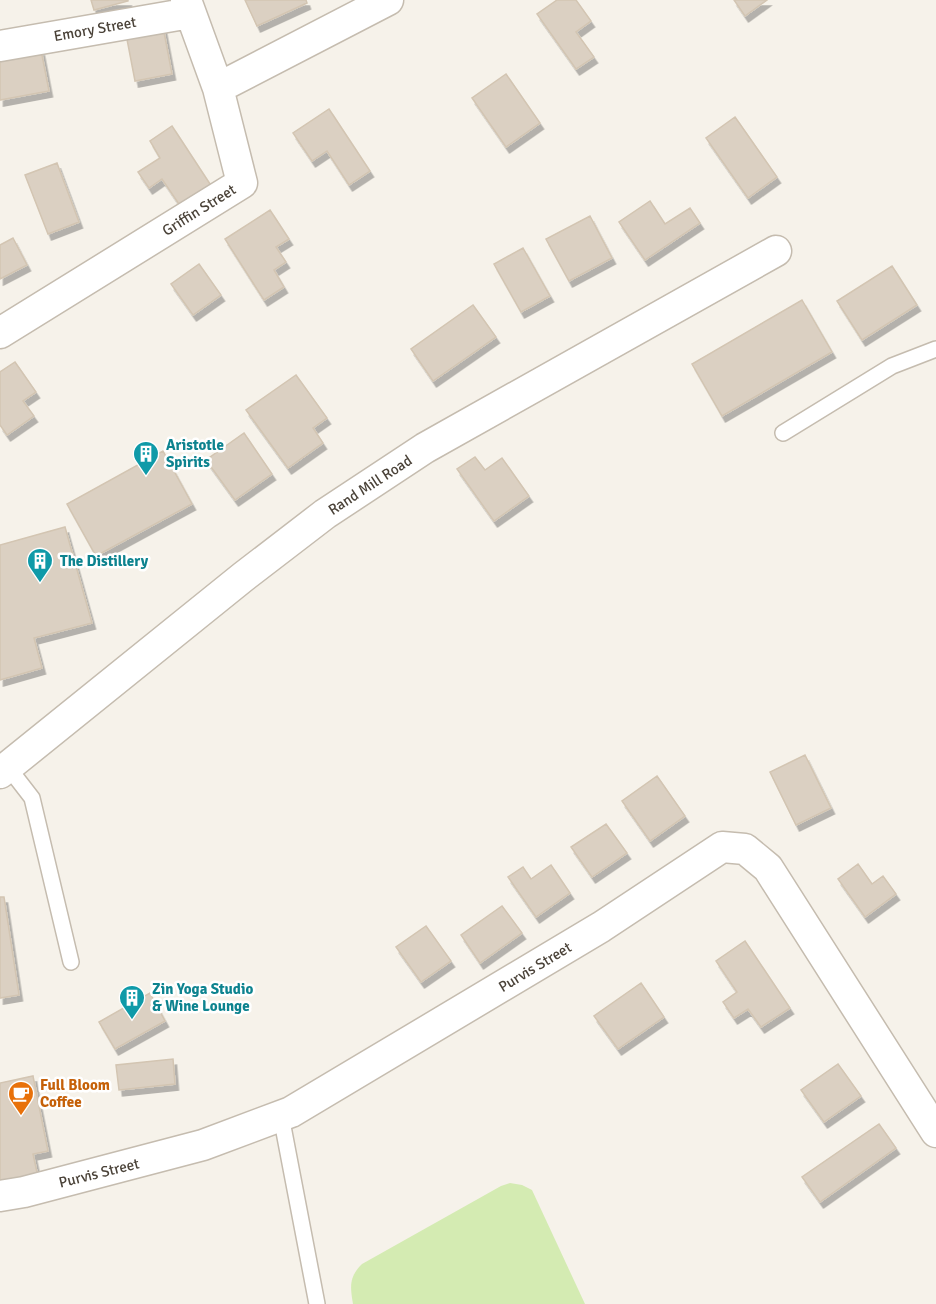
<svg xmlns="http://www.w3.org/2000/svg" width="936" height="1304" font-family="Signika,sans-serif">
<defs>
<filter id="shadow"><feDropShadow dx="3.5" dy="6" stdDeviation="0" flood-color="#0004"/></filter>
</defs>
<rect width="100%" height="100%" fill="#f6f2ea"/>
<path fill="#d4ebb2" d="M510 1183 522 1185 532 1190 585 1304H353C350 1286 349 1277 362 1264L501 1186Z"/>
<path fill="#dbd0c2" stroke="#d3c5b2" stroke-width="1.5" filter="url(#shadow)" d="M91 0H128V1L94 10Z
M245 0H306L307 3 257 26Z
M557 0H576L591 21 576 32 594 57 576 69 537 14Z
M734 0H767L745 16Z
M163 27 172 74 135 81 126 34Z
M41 50 49 91 0 100V58Z
M506 74 540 123 506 147 472 98Z
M329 109 370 171 349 185 327 151 312 161 293 133Z
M735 117 777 177 748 198 706 138Z
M172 126 212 187 181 207 162 179 149 188 138 172 160 158 150 141Z
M57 163 79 222 48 234 25 175Z
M650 201 665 224 690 208 700 223 645 260 619 222Z
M270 210 289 239 276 247 286 262 274 270 284 287 264 300 225 239Z
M590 216 612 258 569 281 546 239Z
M13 238 27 265 0 279V245Z
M523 248 550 296 521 312 494 264Z
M199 264 221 295 193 315 171 284Z
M892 266 917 305 862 340 837 301Z
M802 300 832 352 722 416 692 364Z
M473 305 496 337 433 381 411 349Z
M15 362 36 392 23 401 34 416 7 435 0 425V372Z
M296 375 327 418 313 428 323 443 288 468 246 410Z
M244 433 272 474 235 500 206 460Z
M163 451 192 504 96 556 67 504Z
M475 457 485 470 502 458 529 496 494 521 457 469Z
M65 527 92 623 34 638 42 668 0 680V545Z
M805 755 831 808 796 825 770 772Z
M657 776 685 816 650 841 622 801Z
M606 824 627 853 592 877 571 847Z
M858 864 872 884 883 876 896 894 865 917 838 879Z
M551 865 570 893 536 917 508 877 523 867 531 879Z
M0 897H4L19 995 0 998Z
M502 906 522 933 480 963 461 935Z
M426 926 451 961 421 982 396 947Z
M745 941 790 1008 761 1027 748 1009 734 1018 723 1002 737 992 716 961Z
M641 983 664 1017 618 1049 594 1016Z
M150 993 165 1021 115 1049 99 1022Z
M173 1059 175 1084 119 1090 116 1065Z
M838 1064 861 1096 824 1122 801 1090Z
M33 1076 48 1151 33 1154 38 1177 0 1184V1083Z
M879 1124 896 1148 820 1202 802 1177Z"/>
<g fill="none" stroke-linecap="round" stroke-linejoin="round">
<defs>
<path id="lane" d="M783 433 892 366 936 349
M8 767 32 798 71 962
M281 1116 317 1304"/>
<path id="street" d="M0 46 190 13
M218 88 388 0
M0 333 242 183 218 88 186 0
M0 773 243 577 325 514 425 448 776 251
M0 1196 24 1192 203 1145 291 1112 601 927 722 847 745 849 768 868 936 1132"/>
</defs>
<use href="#lane" stroke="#c5bcaf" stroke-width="18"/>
<use href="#street" stroke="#c5bcaf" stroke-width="33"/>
<use href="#lane" stroke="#fff" stroke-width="15"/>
<use href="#street" stroke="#fff" stroke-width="30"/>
</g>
<defs>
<symbol id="building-pin" viewBox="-11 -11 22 30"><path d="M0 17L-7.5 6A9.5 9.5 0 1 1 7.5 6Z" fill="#0f9aa8" stroke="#fff"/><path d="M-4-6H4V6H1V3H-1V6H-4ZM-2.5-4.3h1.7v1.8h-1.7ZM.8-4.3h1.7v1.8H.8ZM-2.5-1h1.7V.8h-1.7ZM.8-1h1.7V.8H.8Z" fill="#fff"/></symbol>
<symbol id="cafe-pin" viewBox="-11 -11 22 30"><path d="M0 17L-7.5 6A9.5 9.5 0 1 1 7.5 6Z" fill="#e8710a" stroke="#fff"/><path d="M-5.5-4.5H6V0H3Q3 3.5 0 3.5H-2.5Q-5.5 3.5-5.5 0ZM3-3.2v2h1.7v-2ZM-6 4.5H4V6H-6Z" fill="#fff"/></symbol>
</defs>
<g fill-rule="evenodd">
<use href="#building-pin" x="131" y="439" width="30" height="40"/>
<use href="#building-pin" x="25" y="546" width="30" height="40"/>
<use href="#building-pin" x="117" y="983" width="30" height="40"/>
<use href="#cafe-pin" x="6" y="1079" width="30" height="40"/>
</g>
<g text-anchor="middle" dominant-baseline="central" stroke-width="5" stroke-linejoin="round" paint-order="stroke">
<g font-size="15" fill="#4a4238" stroke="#fff">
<text transform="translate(95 29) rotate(-10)">Emory Street</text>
<text transform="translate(199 210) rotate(-32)">Griffin Street</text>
<text transform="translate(370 485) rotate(-33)">Rand Mill Road</text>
<text transform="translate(535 967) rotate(-31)">Purvis Street</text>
<text transform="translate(99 1173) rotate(-14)">Purvis Street</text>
</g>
<g font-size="15" font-weight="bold" fill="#0d838f" stroke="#fff" text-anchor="start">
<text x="166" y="445">Aristotle<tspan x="166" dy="17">Spirits</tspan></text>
<text x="60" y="561">The Distillery</text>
<text x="152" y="989">Zin Yoga Studio<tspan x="152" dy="17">&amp; Wine Lounge</tspan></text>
</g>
<g font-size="15" font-weight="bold" fill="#c56008" stroke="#fff" text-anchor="start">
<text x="40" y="1085">Full Bloom<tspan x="40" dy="17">Coffee</tspan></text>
</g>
</g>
</svg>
